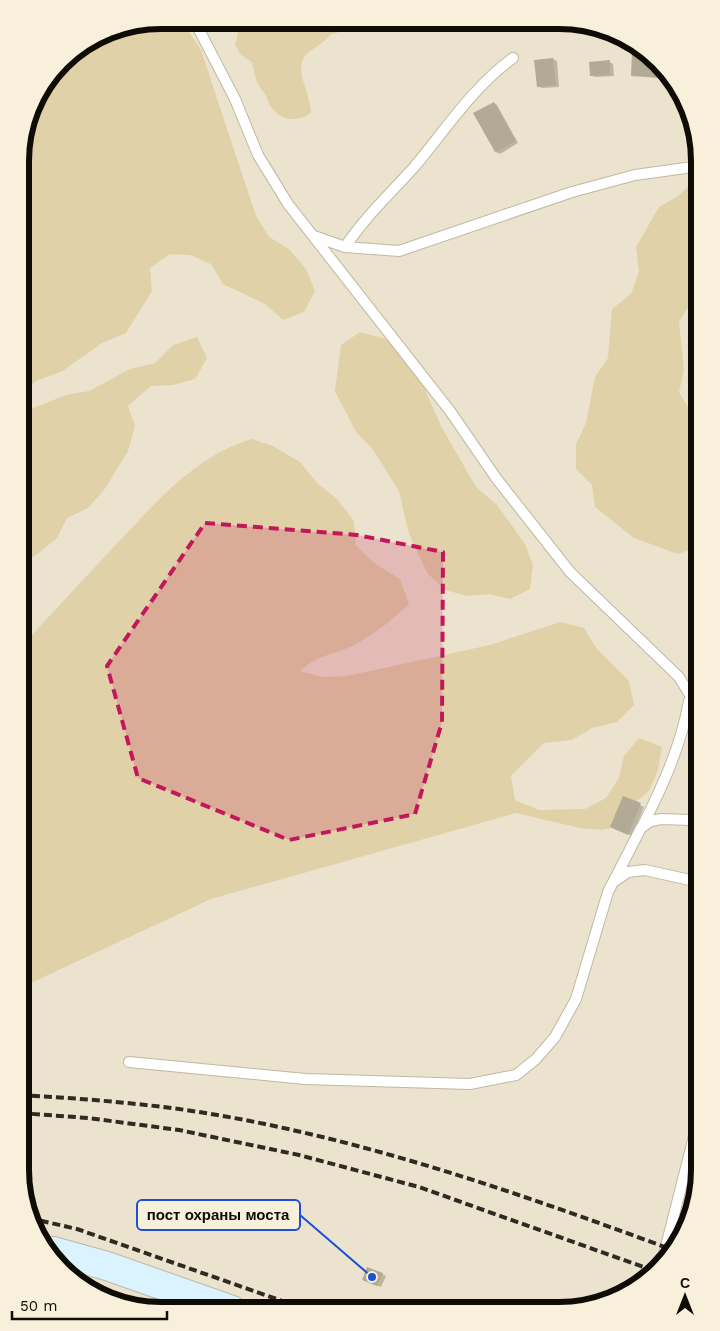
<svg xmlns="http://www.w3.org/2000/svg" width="720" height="1331" font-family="'Work Sans',sans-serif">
<rect width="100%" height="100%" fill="#ebe3ce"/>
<path fill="#e0d1a8" d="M161 20H181L201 50 256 216 269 237 289 249 306 269 315 291 304 312 283 320 265 304 223 284 211 264 190 255 170 254 150 268 152 291 126 333 102 343 61 372 38 380 21 391V143L35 99 68 55 107 31Z
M231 20 357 21 344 31 331 34C323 45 311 48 305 56 294 70 311 96 311 113 296 122 280 122 270 105 268 102 267 98 265 94 255 81 256 79 252 62L241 55 235 45 238 34Z
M700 175V252L695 260 700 271V288L679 322 684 370 679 392 692 414 700 418V546L678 554 634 538 595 507 592 485 576 469V444L586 423 595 377 608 358 612 309 631 294 639 272 636 247 659 207 678 196Z
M360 332 393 341 421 381 441 426 476 487 497 505 525 544 533 565 530 589 510 599 489 594 467 596 445 590 428 574 409 534 399 491 374 451 356 432 335 391 341 345Z
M197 337 207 358 195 379 173 385 151 386 128 406 135 426 128 451 104 490 88 508 67 518 57 538 35 556 21 563V413L66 395 89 391 130 369 155 363 173 345Z
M252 439 273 446 300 462 317 483 337 499 354 521 356 545 374 563 400 579 409 604C392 620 374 635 352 646 332 656 318 654 300 671L323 677 347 676 490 645 560 622 584 628 597 649 629 681 634 705 617 722 592 728 572 740 544 743 511 776 515 800 539 810 585 809 606 798 619 778 624 756 639 738 662 747 658 770 649 791 631 806 622 826 601 830 580 828 516 813 211 899 20 988 21 647C50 615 80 583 110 551 151 508 193 456 252 439Z"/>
<path fill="#0003" d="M652 55 666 79 632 75Z
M553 59 557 61 559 87 542 88 538 86Z
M609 62 613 64 614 76 595 77 591 75Z
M494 103 497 105 518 143 500 154 496 152 475 113Z
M640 805 644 807 632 836 615 829Z
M382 1274 386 1276 381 1287 367 1282Z"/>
<path fill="#b2aa95" d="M632 51H644L652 55 663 72V78L631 76Z
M553 58 556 85 537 87 534 60Z
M610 60V75L590 76 589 62Z
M494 102 516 141 495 152 473 113Z
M623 796 641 803 628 835 610 827Z
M367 1267 383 1273 377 1286 362 1280Z"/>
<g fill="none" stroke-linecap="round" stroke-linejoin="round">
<defs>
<path id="lane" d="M194 20 235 99 258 155 288 204 450 411 496 478 570 572 679 677 690 695 693 712 700 845
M314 236 345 247 399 251 572 192 635 175 700 166
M345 247C365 217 391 193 415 166 446 129 473 87 513 58
M643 825C663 785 681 746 689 701
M615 881 628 872 645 870 699 882
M129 1062 305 1079 470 1084 516 1075 536 1059 555 1037 576 999 608 892 641 828 651 821 661 819 690 820 697 815
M662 1262 693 1140 700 1106"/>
<path id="secondary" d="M53 1251 107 1266 232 1310"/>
</defs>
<use href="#lane" stroke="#c0b8a4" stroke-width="12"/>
<use href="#secondary" stroke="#c0b8a4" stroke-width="30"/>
<use href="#lane" stroke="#fff" stroke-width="10"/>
<use href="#secondary" stroke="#daf3ff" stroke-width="28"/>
<path stroke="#2f2b23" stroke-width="4" stroke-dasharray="8 4" stroke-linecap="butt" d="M20 1095C73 1098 126 1102 179 1109 348 1133 513 1191 673 1250
M20 1113 88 1118 179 1130 299 1155 419 1187 652 1270
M29 1218 77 1229 308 1310"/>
</g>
<path fill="#c2185b" fill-opacity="0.2" stroke="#c2185b" stroke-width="4" stroke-dasharray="10 6" stroke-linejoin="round" d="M205 523 357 535 443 552 442 722 415 814 289 840 138 778 107 666Z"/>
<path d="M0 0H720V1331H0ZM161 29H559A132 132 0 0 1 691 161V1170A132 132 0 0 1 559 1302H161A132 132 0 0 1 29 1170V161A132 132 0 0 1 161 29Z" fill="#f8f0db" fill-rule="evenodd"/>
<path fill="none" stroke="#0f0c06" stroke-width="6" d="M161 29H559A132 132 0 0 1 691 161V1170A132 132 0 0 1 559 1302H161A132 132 0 0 1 29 1170V161A132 132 0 0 1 161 29Z"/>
<path fill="none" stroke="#1d4ed8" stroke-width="2" d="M372 1277L300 1215"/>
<circle fill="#1d4ed8" stroke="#f8f0db" stroke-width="2" cx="372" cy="1277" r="5"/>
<rect fill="#f8f0db" stroke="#1d4ed8" stroke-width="2" x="137" y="1200" width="163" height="30" rx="5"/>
<g font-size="15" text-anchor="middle" font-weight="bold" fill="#0f0c06">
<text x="218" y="1220">пост охраны моста</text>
</g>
<g transform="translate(685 1296)" stroke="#f8f0db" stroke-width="4" paint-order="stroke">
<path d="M0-4L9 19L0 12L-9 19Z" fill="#0f0c06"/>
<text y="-8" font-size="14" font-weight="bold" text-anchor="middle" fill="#0f0c06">С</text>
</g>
<path d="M12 1311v8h155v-8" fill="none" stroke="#0f0c06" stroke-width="2.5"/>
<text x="20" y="1311" font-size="15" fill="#0f0c06" stroke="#f8f0db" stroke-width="4" paint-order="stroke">50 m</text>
</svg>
